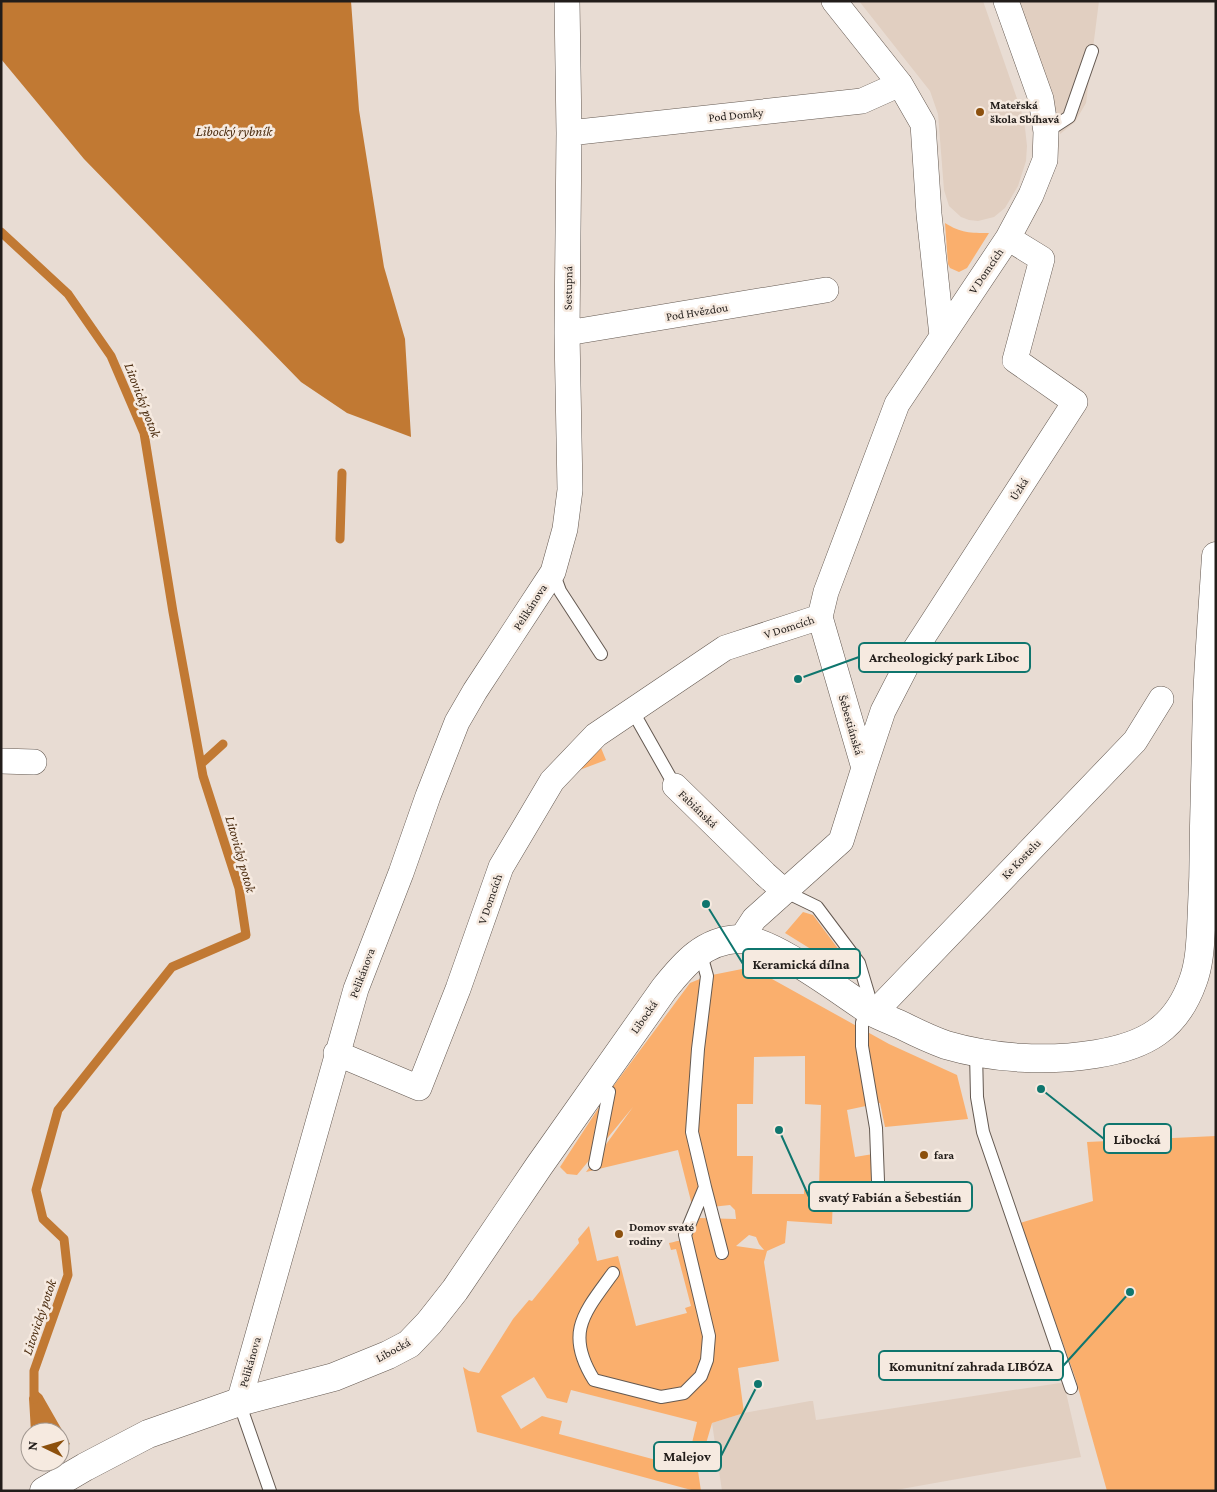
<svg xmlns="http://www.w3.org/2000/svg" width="1217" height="1492" font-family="'Crimson Pro',serif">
<rect width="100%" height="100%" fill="#e8dcd3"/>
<path fill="#e1cfc1" d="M859 1H983L1021 110 1025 128 1027 146 1026 161 1018 186 1005 208 994 217 978 221 969 220 961 217 949 206 944 190 938 114 930 91Z
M1018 1H1099L1086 103 1075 122 1060 134Z
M1060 1383 1064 1384 1081 1457 890 1491H722L712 1423 744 1413 810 1401H813L816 1420Z"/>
<path fill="#faaf6d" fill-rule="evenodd" d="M945 223C961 233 970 233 989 233L967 268 959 272 950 268 948 264Z
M599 743 606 760 561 777Z
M803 912 813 915 848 962 850 965 848 969H843L785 933Z
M742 969 772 979 889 1044 957 1075 968 1119 885 1127 880 1103 847 1110 855 1157 873 1154 871 1165 872 1181H867V1196L833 1195 832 1224 787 1221 785 1243 767 1251 764 1262 779 1361 738 1368 744 1413 712 1423 698 1471 701 1491H695L477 1432 463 1367 469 1371 479 1373 513 1319 529 1300 532 1301 579 1243 578 1239 589 1226 597 1261 618 1256 636 1326 687 1313 685 1308 691 1306 676 1249 671 1250 669 1243C691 1238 691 1239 699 1218L736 1219 735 1210 730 1205 693 1209 678 1150 586 1172 633 1107 577 1175 567 1174 560 1167 609 1092 690 983 707 976ZM805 1056V1104L821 1105 819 1190H804V1194H752L753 1156H737V1104H753L754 1057ZM749 1235 756 1237 759 1244 764 1250 736 1246ZM534 1377 547 1398 567 1403 571 1390 697 1422 686 1468 559 1434 562 1421 542 1416 521 1429 501 1396Z
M1216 1136V1491H1107L1075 1377 1020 1223 1093 1201 1087 1142Z"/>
<path fill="#c17933" d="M1 1H351L359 110 384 267 405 339 411 437 347 413 301 382 84 159 1 59Z
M34 1388 42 1395 70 1444 60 1450V1432H31L29 1398Z"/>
<path fill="#e8dcd3" d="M55 1462H60L62 1491H33L32 1477Z"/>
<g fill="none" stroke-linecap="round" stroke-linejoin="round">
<path stroke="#c17933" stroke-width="9" d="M1 232 68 294 111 356 144 433 173 612 203 776 239 888 246 935 172 967 58 1110 36 1190 43 1219 64 1239 68 1275 34 1371V1399
M340 539 342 473
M201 764 223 744"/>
<defs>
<path id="service" d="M1046 132 1069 117 1092 51
M553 572 560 591 601 654
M632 710 675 786
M784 891 817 907 859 963 874 1013 862 1022V1046L876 1128 878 1181
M976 1052 977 1097 983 1132 1071 1388
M595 1164 609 1092 596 1085
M705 1187 722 1253
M613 1273C585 1312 564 1332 594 1380L661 1397 684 1393 701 1376 707 1360 709 1336 685 1235 705 1187 692 1132 698 1049 707 976 700 951
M239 1402 270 1491"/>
<path id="minor" d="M834 1 900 84 923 124 929 214 942 336
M569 133 862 101 900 84
M567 333 826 290
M820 617 826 592 897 404 1008 238 1031 195 1045 160 1046 132 1041 99 1006 1
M1 761 34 762
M864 768 883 711 914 651 1075 402 1015 360 1042 259 1008 238
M675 786 765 874 784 891
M741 939 754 919 841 841 864 768 820 617
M874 1013 1135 741 1161 699
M336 1053 419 1088 458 989 501 867 552 781 596 735 725 648 820 617
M239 1402 356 989 401 873 428 796 457 722 475 691 553 572 565 529 570 490 567 333 569 133 567 1"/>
<path id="tertiary" d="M44 1491 85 1467 148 1434 239 1402 334 1377 388 1355 409 1344 429 1323 455 1290 539 1166 664 989C684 964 704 940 739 939 770 938 842 993 870 1011 881 1017 892 1021 903 1026 917 1033 932 1040 946 1045 994 1059 1047 1062 1096 1054 1145 1046 1176 1029 1193 981 1199 965 1200 947 1201 930 1203 895 1204 861 1204 826 1205 784 1206 743 1207 701 1209 653 1213 604 1216 556"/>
</defs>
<use href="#service" stroke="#645951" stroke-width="14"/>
<use href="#minor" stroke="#645951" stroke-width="26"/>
<use href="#tertiary" stroke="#645951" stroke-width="29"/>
<use href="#service" stroke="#fff" stroke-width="12"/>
<use href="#minor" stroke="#fff" stroke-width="25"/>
<use href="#tertiary" stroke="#fff" stroke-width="28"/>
</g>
<g fill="#8c500d" stroke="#f6eae0" stroke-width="2">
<circle cx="980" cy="112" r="5"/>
<circle cx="924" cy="1155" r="5"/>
<circle cx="619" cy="1234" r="5"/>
</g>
<g text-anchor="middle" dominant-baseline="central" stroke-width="5" stroke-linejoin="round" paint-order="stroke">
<g font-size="12" font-weight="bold" fill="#221d1a" stroke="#f6eae0" text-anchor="start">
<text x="990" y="105">Mateřská<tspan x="990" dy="14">škola Sbíhavá</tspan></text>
<text x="934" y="1155">fara</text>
<text x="629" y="1227">Domov svaté<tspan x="629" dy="14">rodiny</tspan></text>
</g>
<g font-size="12" fill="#221d1a" stroke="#f6eae0">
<text transform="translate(736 115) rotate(-6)">Pod Domky</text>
<text transform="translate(986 271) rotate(-56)">V Domcích</text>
<text transform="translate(568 288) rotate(-89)">Sestupná</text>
<text transform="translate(697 312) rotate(-9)">Pod Hvězdou</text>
<text transform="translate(1019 489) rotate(-57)">Úzká</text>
<text transform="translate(530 607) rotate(-57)">Pelikánova</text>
<text transform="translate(789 627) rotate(-18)">V Domcích</text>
<text transform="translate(851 725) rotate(74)">Šebestiánská</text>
<text transform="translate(698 809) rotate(44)">Fabiánská</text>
<text transform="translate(1021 859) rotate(-46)">Ke Kostelu</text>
<text transform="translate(490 899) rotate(-71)">V Domcích</text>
<text transform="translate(362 973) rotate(-69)">Pelikánova</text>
<text transform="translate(644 1017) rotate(-55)">Libocká</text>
<text transform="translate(393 1350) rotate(-29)">Libocká</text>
<text transform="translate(250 1362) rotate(-74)">Pelikánova</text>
</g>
<g font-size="14" font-style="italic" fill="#4b2c0f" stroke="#f6eae0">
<text x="234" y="131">Libocký rybník</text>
<text transform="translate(143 400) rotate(69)">Litovický potok</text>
<text transform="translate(241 854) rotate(74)">Litovický potok</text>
<text transform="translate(39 1317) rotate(-71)">Litovický potok</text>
</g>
</g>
<path fill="none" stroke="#0f766e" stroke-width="2" d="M798 679L859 657M706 904L743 964M1041 1089L1104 1139M779 1130L809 1197M1130 1292L1063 1366M758 1384L721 1456"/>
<g fill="#0f766e" stroke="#f6eae0" stroke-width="2">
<circle cx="798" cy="679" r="5"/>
<circle cx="706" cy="904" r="5"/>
<circle cx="1041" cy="1089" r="5"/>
<circle cx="779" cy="1130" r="5"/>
<circle cx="1130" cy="1292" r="5"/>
<circle cx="758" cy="1384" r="5"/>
</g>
<g fill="#f6eae0" stroke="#0f766e" stroke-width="2">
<rect x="859" y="643" width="171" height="29" rx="5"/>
<rect x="743" y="949" width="117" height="29" rx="5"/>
<rect x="1104" y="1124" width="67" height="29" rx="5"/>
<rect x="809" y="1182" width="163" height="29" rx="5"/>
<rect x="879" y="1351" width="184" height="29" rx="5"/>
<rect x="654" y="1442" width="67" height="29" rx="5"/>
</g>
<g font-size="14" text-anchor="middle" font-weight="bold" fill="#221d1a">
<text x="944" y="662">Archeologický park Liboc</text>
<text x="801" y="969">Keramická dílna</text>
<text x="1137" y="1144">Libocká</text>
<text x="890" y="1202">svatý Fabián a Šebestián</text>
<text x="971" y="1371">Komunitní zahrada LIBÓZA</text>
<text x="687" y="1461">Malejov</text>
</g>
<rect width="1217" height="1492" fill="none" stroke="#221d1a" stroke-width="5"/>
<g transform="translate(45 1447) rotate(275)"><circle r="24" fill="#f6eae0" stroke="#a19891"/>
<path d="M0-4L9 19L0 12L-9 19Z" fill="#8c500d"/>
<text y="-8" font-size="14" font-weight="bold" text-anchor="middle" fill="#221d1a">N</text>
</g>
</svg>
